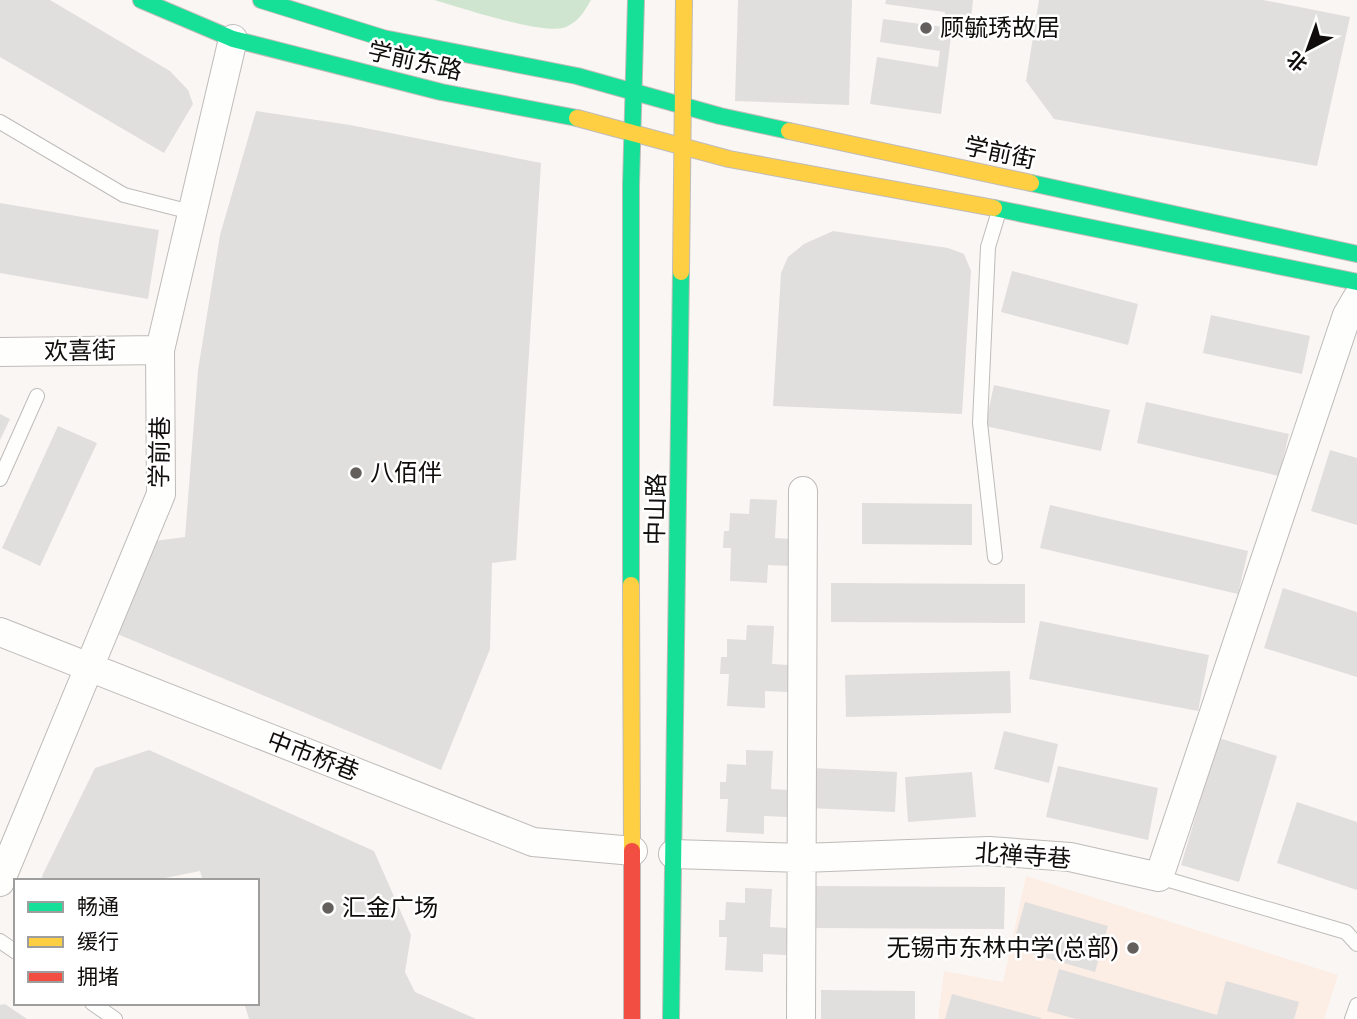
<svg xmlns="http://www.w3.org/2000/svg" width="1357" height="1019" font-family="Roboto,'Noto Sans SC',sans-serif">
<rect width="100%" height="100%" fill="#faf6f3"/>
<path fill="#fceee5" d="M1026 876 1338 975 1324 1019H938L944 971 1003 982Z"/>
<path fill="#d0e5cf" d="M434 0H591C584 12 579 21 566 27 545 36 459 7 434 0Z"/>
<path fill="#e1dede" d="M0 0H50L170 71 188 90 193 104 164 153 0 57Z
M738 0H852L849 105 735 101Z
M886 0H973L969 39 951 37 941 114 870 104 877 57 938 67 940 51 880 42 883 19 944 27 945 12 885 4Z
M1039 0H1263L1350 17 1317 166 1054 119 1026 81Z
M256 111 350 125 541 163 516 560 492 563 490 649 441 770 115 633 154 541 185 537 198 370 220 235Z
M0 203 159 230 148 299 0 273Z
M833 231 948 248 964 254 971 271 962 414 773 406 781 273 788 257 804 244Z
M1012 271 1138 304 1128 345 1001 312Z
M1211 315 1310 336 1302 374 1203 353Z
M994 385 1110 410 1101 451 985 426Z
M1146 402 1289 434 1279 476 1137 443Z
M0 414 10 419 0 440Z
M58 426 97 443 40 566 2 548Z
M1330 450 1357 458V525L1311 511Z
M750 499 777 500 775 538 792 539 791 566 768 565 767 583 730 581 731 548H723L724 531H729L730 513 749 514Z
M862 503 972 504V545L862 544Z
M1050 505 1248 551 1238 594 1040 548Z
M831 583 1025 584V623L831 622Z
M1283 588 1357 612V677L1264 648Z
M1040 621 1209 655 1198 711 1029 679Z
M747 625 774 626 772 664 789 665 788 692 765 691V708L727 706 729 674H720L721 657H727V639L746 640Z
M1010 671 1011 713 846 717 845 675Z
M1004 731 1058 744 1049 783 994 769Z
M1219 738 1277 756 1239 882 1181 865Z
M149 750 374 851 411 935 405 972 415 992 476 1019H249L244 1003H257V881H203L200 871 150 881H43L42 876 95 768Z
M746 750 773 751 771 789 788 790 787 817 764 816V834L726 832 728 799H720V782H726L727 764 746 765Z
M1058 766 1158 788 1148 840 1046 817Z
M812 768 897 772 895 812 810 808Z
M972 772 976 817 908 822 905 777Z
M1297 802 1357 822V890L1277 863Z
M812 886 1005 887 1004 929 812 928Z
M745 888 772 889 770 927 788 928 786 955 763 954V972L725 970 727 937H719V920H725L726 902 745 903Z
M1025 902 1108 926 1095 972 1012 948Z
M1059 969 1217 1015 1226 981 1299 1002 1294 1019H1076L1047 1011Z
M821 990 915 991V1019H821Z
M952 994 1041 1018V1019H945Z
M5 1004 27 1019H0V1005Z"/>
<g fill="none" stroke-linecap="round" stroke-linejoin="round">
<defs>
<path id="lane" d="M0 122 124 195 191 212
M0 479 37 396
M995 557 980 423 988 247 999 211
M1159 877 1346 932 1357 944
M0 941 16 952
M92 1003 115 1019
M1352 1019 1357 1005"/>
<path id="street" d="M0 352 160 350
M0 632 533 842 633 851
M673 854 802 858 989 851 1070 857 1159 877 1347 315 1357 298
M0 882 161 494 160 350 233 39
M801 1019 803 491"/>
<path id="fast" d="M141 0 233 39 441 92 577 118
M261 0 383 38 577 76 720 116 789 131
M1031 183 1357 254
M994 208 1357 282
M631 585V185L636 0
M671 1019 681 272"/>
<path id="slow" d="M577 118 729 159 994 208
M789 131 1031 183
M681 272 684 0
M631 585 632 851"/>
<path id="jam" d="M632 851V1019"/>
</defs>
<use href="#lane" stroke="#bfbbb9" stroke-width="16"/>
<use href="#street" stroke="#bfbbb9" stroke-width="30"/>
<use href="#fast" stroke="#bfbbb9" stroke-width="18"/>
<use href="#slow" stroke="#bfbbb9" stroke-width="18"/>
<use href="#jam" stroke="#bfbbb9" stroke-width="18"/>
<use href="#lane" stroke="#fefefd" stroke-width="14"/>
<use href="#street" stroke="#fefefd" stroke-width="28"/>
<use href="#fast" stroke="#16e098" stroke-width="16"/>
<use href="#slow" stroke="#ffcf43" stroke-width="16"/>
<use href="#jam" stroke="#f24e42" stroke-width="16"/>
</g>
<g fill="#625f5d" stroke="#fff" stroke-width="2.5">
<circle cx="926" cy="28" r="7"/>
<circle cx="356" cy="473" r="7"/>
<circle cx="328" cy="908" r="7"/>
<circle cx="1133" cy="948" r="7"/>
</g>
<g text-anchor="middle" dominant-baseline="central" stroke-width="5" stroke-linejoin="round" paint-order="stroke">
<g font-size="24" fill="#100d0c" stroke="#fff" text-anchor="start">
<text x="940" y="28">顾毓琇故居</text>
<text x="370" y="473">八佰伴</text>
<text x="342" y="908">汇金广场</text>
<text x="1119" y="948" text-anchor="end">无锡市东林中学(总部)</text>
</g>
<g font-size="24" fill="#100d0c" stroke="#fff">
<text transform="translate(415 61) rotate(13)">学前东路</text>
<text transform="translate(1000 153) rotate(12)">学前街</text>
<text transform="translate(80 351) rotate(-1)">欢喜街</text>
<text transform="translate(160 452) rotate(-89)">学前巷</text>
<text transform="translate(656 509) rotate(-89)">中山路</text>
<text transform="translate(313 756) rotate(21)">中市桥巷</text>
<text transform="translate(1023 856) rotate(4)">北禅寺巷</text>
</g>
</g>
<rect x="14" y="879" width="245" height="126" fill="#ffffff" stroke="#9f9e9e" stroke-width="2"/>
<rect x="28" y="902" width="35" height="10" fill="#16e098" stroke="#9f9e9e" stroke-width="2"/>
<text x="77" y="914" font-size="21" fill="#100d0c">畅通</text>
<rect x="28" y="937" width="35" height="10" fill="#ffcf43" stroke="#9f9e9e" stroke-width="2"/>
<text x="77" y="949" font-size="21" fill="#100d0c">缓行</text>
<rect x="28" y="972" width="35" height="10" fill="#f24e42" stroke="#9f9e9e" stroke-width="2"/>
<text x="77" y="984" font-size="21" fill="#100d0c">拥堵</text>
<g transform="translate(1308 49) rotate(221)" stroke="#ffffff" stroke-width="5" paint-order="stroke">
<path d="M0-5L12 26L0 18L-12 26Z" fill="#100d0c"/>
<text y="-10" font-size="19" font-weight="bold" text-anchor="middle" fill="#100d0c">北</text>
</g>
</svg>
